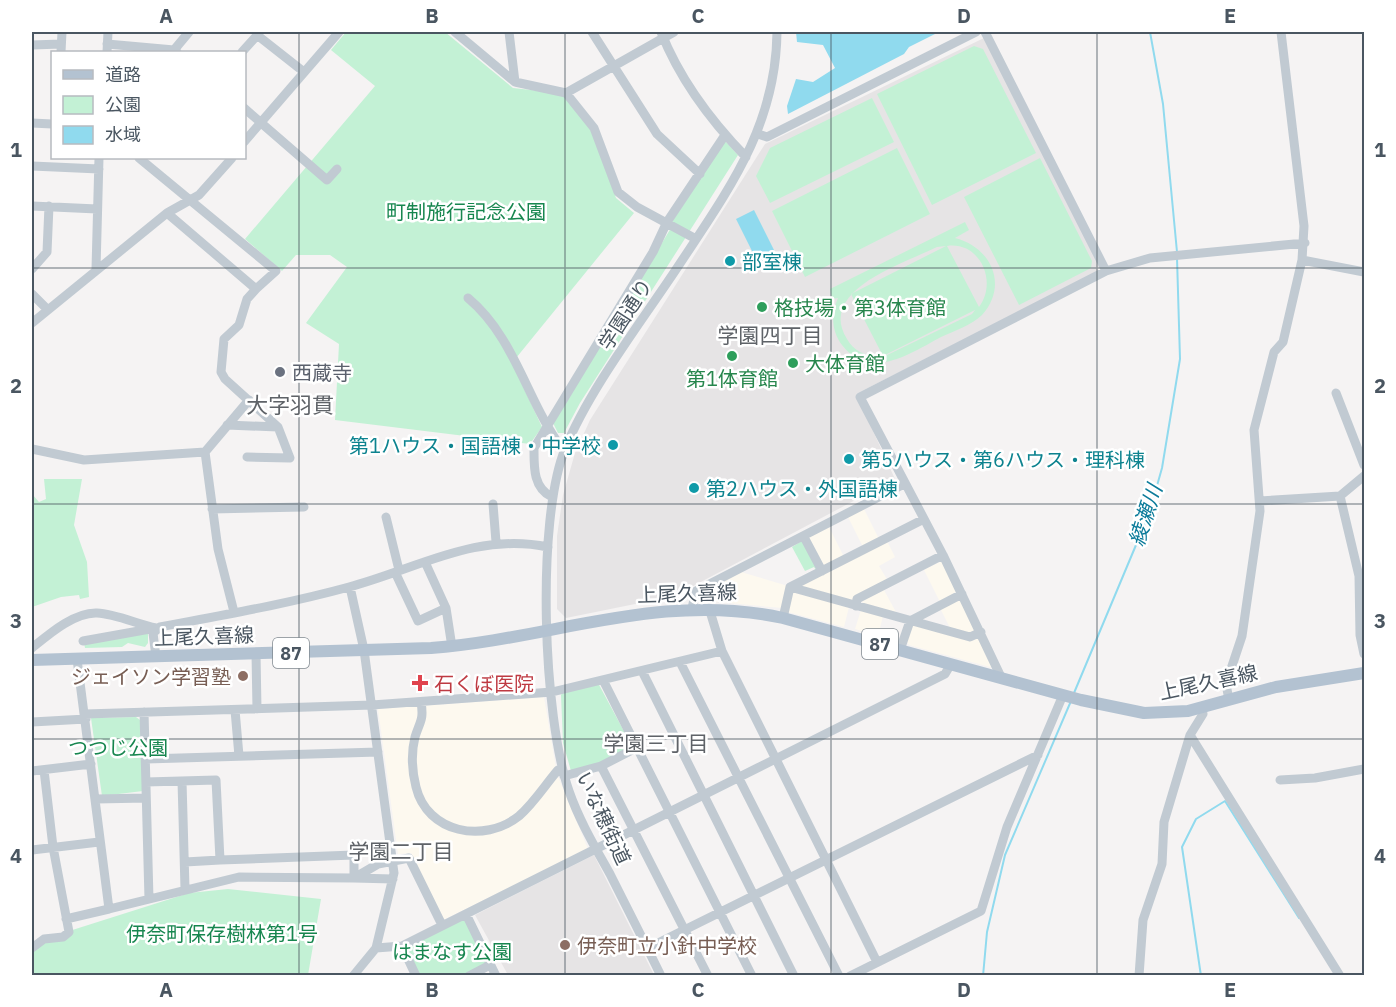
<svg xmlns="http://www.w3.org/2000/svg" width="1396" height="1007" font-family="'IBM Plex Sans','Noto Sans JP',sans-serif">
<rect width="100%" height="100%" fill="#f5f3f3"/>
<path fill="#fdf9ef" d="M864 509 879 539 863 547 848 517Z
M829 527 844 557 823 566 809 540 810 536Z
M887 541 895 557 879 566 888 581 851 601 803 588V584Z
M942 561 957 591 940 602 924 570Z
M741 572 788 586 782 608 707 601 702 591Z
M884 590 897 614 864 605 862 601Z
M794 591 849 607 844 627 788 612 791 593Z
M958 599 962 600 977 631 969 634 951 630 940 608Z
M861 610 883 616 878 636 855 629Z
M914 625 977 637 993 664 990 667 909 645 907 642 911 626Z
M544 697 557 774 588 849 443 920 411 853 398 854 378 709Z"/>
<path fill="#e6e4e5" d="M984 38 1099 266 1097 272 856 394 895 479 663 602H645L566 618 557 609V536L563 495 575 453 590 420 765 144Z
M594 855 654 975H508L475 915Z"/>
<path fill="#c3f1d5" fill-rule="evenodd" d="M346 32H445L513 88 559 93 567 97 593 133 616 198 634 213 512 363 542 427 530 444 335 420 339 344 306 323 347 267 330 255H296L282 271 245 239 375 86 331 50Z
M974 46 983 49 1036 153 932 205 877 94Z
M872 98 894 142 770 203 756 176 770 148Z
M725 141 738 155 689 232 672 222Z
M897 148 930 214 805 277 772 211Z
M1040 158 1092 261 1091 268 1019 305 964 197Z
M965 222 969 230 955 238C991 247 1009 285 982 315 972 325 954 331 941 337 911 353 870 382 842 345 831 330 831 314 838 298L832 299 830 289ZM946 246 851 294 883 356C869 358 854 352 847 339 816 290 905 263 937 247ZM947 246C980 241 998 282 979 307ZM975 310 972 314 885 356V355Z
M671 228 686 237 580 403 564 433H558L553 423Z
M44 479H82L74 525 87 562 89 597 80 599 79 595 61 597 32 607V494L39 502 46 499Z
M802 541 817 568 816 570 814 567 805 571 792 547Z
M148 632V643L145 647 128 643 122 647 85 648 84 643Z
M598 683 632 746 600 765 571 771 563 743 561 695 563 692Z
M136 717 140 720 143 791 102 796 91 718Z
M228 889 321 899 308 975H32V950L44 939 189 893Z
M464 918 487 962 465 975H420L406 949 409 946Z"/>
<path fill="#90daee" d="M796 32H939L909 47 904 54 788 114 787 106 796 79 813 82 835 68 823 45 797 42Z
M754 210 776 254 758 263 736 219Z"/>
<g fill="none" stroke-linecap="round" stroke-linejoin="round">
<path stroke="#90daee" stroke-width="2" d="M1150 32 1163 104 1177 252
M1074 693 1149 514 1162 468 1180 359 1177 258
M983 976 987 932 1005 855 1071 701
M1201 976 1182 847 1196 819 1225 801 1299 918"/>
<path stroke="#c1cad2" stroke-width="9" d="M455 32 515 82 566 93 594 128 618 192 637 207 696 239
M509 32 515 82
M592 32 657 134 700 174
M661 32C680 80 710 120 746 157
M985 32 1106 271
M1281 32 1304 226 1302 260 1364 272
M257 35 304 72
M107 44 174 50 177 52
M32 45 61 44
M174 50 189 32
M61 52 62 32
M107 52 108 32
M242 52 260 32
M566 93 674 32
M244 108 327 180 337 169
M32 123 52 124
M758 134 767 137 976 32
M244 142 339 32
M139 158 276 271 256 289 167 213
M32 166 99 169
M32 206 97 209
M32 269 47 252 49 206
M96 269 99 158
M32 294 48 310
M468 298C516 338 527 403 564 451
M32 323 167 213 199 195 232 158
M1336 393 1364 465
M227 425 278 427
M32 449 84 460 205 452 249 400
M205 452 218 549 234 612
M247 457 290 458 278 427 225 379 221 372 224 339 239 325 247 299 256 289
M1340 496 1364 476
M552 497C533 488 534 467 534 448L653 252 667 222 725 135
M1260 501 1340 496 1359 576 1360 635 1364 654
M493 504 496 542
M212 509 304 507
M386 517 399 570
M804 537 822 571
M395 572 418 621 446 608 425 562
M350 587 364 650 394 873 376 948 353 976
M790 587 970 637 981 632
M790 587 924 519
M856 606 857 599 943 555
M446 608 452 647
M692 608 696 591 904 484
M709 608 722 651 877 962
M783 618 790 587
M83 641 150 629
M32 648C48 635 74 612 97 613 116 614 137 624 156 628
M900 650 910 621 962 594
M256 654 257 709
M156 657 153 633 160 627C223 615 287 604 349 587 417 569 475 532 548 547
M77 659 109 909 239 877 354 878 378 864 409 858 442 925
M680 662 839 976
M642 671 794 976
M1001 677 943 555 860 397 1106 271 1150 258 1305 243
M603 680 752 976
M1229 700 1226 684 1242 636 1260 511 1254 430 1274 352 1283 342 1302 260
M421 702C424 720 420 721 415 737 411 753 412 771 416 787 427 833 484 844 519 816 534 803 545 785 558 770
M235 710 239 756
M144 712 149 899
M85 714 372 705 552 692 722 651
M32 722 86 719
M1190 735 1340 976
M146 759 378 752
M601 766 708 976
M32 771 91 764
M564 776 601 766 636 748
M1280 780 1315 778 1364 769
M182 781 185 889
M146 782 216 780 220 860 354 855V878L393 879
M96 799 146 798
M32 850 99 842
M185 862 220 860
M466 914 496 976
M66 919 109 909
M402 946 416 976
M32 948 44 939 63 937 69 932 53 847 44 770
M376 948 402 946 945 674 951 664
M648 948 1038 755
M469 976 490 965
M661 976C644 941 627 908 610 874 595 847 579 820 569 791 543 717 536 521 565 449 590 388 642 321 679 265 729 189 776 126 777 32
M850 976 981 911 1007 827 1063 695
M1139 976 1143 920 1162 864 1164 822 1190 735 1203 714 1202 708"/>
<path stroke="#b3c2d1" stroke-width="12" d="M32 660 431 648C552 639 659 591 783 618L1081 700 1144 713 1188 711 1276 687 1364 673"/>
</g>
<path fill="none" stroke="#4a5661" stroke-width="1.5" stroke-opacity="0.55" d="M299 32V976M565 32V976M831 32V976M1097 32V976M32 268H1364M32 504H1364M32 739H1364"/>
<g fill="#0f9aa8" stroke="#fff" stroke-width="2">
<circle cx="730" cy="261" r="6"/>
<circle cx="613" cy="445" r="6"/>
<circle cx="849" cy="459" r="6"/>
<circle cx="694" cy="488" r="6"/>
</g>
<g fill="#2e9e5b" stroke="#fff" stroke-width="2">
<circle cx="762" cy="307" r="6"/>
<circle cx="732" cy="356" r="6"/>
<circle cx="793" cy="363" r="6"/>
</g>
<circle fill="#6b7280" stroke="#fff" stroke-width="2" cx="280" cy="372" r="6"/>
<g fill="#8d6e63" stroke="#fff" stroke-width="2">
<circle cx="243" cy="676" r="6"/>
<circle cx="565" cy="945" r="6"/>
</g>
<path fill="#e0444e" stroke="#fff" stroke-width="2" d="M417 674h6v6h6v6h-6v6h-6v-6h-6v-6h6z"/>
<g text-anchor="middle" dominant-baseline="central" stroke-width="5" stroke-linejoin="round" paint-order="stroke">
<g fill="#fff" stroke="#808990" stroke-width="1.5">
<rect x="862" y="629" width="36" height="30" rx="4.5"/>
<rect x="273" y="638" width="36" height="30" rx="4.5"/>
</g>
<g font-size="18" font-weight="bold" fill="#4a5661">
<text x="880" y="644">87</text>
<text x="291" y="653">87</text>
</g>
<g font-size="20" fill="#17864f" stroke="#fff">
<text x="466" y="211">町制施行記念公園</text>
<text x="118" y="747">つつじ公園</text>
<text x="222" y="933">伊奈町保存樹林第1号</text>
<text x="452" y="951">はまなす公園</text>
</g>
<g font-size="20" fill="#0d838f" stroke="#fff" text-anchor="start">
<text x="742" y="261">部室棟</text>
<text x="601" y="445" text-anchor="end">第1ハウス・国語棟・中学校</text>
<text x="861" y="459">第5ハウス・第6ハウス・理科棟</text>
<text x="706" y="488">第2ハウス・外国語棟</text>
</g>
<g font-size="20" fill="#27864d" stroke="#fff" text-anchor="start">
<text x="774" y="307">格技場・第3体育館</text>
<text x="805" y="363">大体育館</text>
<text x="732" y="378" text-anchor="middle">第1体育館</text>
</g>
<g font-size="20" fill="#4a5661" stroke="#fff">
<text transform="translate(625 314) rotate(-57)">学園通り</text>
<text transform="translate(687 593) rotate(-2)">上尾久喜線</text>
<text transform="translate(204 636) rotate(-2)">上尾久喜線</text>
<text transform="translate(1208 682) rotate(-12)">上尾久喜線</text>
<text transform="translate(604 818) rotate(65)">いな穂街道</text>
</g>
<g font-size="20" fill="#5b616d" stroke="#fff" text-anchor="start">
<text x="292" y="372">西蔵寺</text>
</g>
<g font-size="20" fill="#785e54" stroke="#fff" text-anchor="end">
<text x="231" y="676">ジェイソン学習塾</text>
<text x="577" y="945" text-anchor="start">伊奈町立小針中学校</text>
</g>
<g font-size="20" fill="#be3a42" stroke="#fff" text-anchor="start">
<text x="434" y="683">石くぼ医院</text>
</g>
<g font-size="21" fill="#5f6368" stroke="#fff">
<text x="770" y="335">学園四丁目</text>
<text x="656" y="743">学園三丁目</text>
<text x="401" y="851">学園二丁目</text>
</g>
<g font-size="21" font-style="italic" fill="#0c7c9b" stroke="#fff">
<text transform="translate(1145 515) rotate(-72)">綾瀬川</text>
</g>
<g font-size="22" fill="#5f6368" stroke="#fff">
<text x="290" y="404">大字羽貫</text>
</g>
</g>
<rect width="1396" height="1007" fill="none" stroke="#ffffff" stroke-width="66"/>
<rect x="51" y="51" width="195" height="108" fill="#ffffff" stroke="#b7bbc0" stroke-width="1.5"/>
<rect x="63" y="70" width="30" height="9" fill="#b3c2d1" stroke="#b7bbc0" stroke-width="1.5"/>
<text x="105" y="81" font-size="18" fill="#4a5661">道路</text>
<rect x="63" y="96" width="30" height="18" fill="#c3f1d5" stroke="#b7bbc0" stroke-width="1.5"/>
<text x="105" y="111" font-size="18" fill="#4a5661">公園</text>
<rect x="63" y="126" width="30" height="18" fill="#90daee" stroke="#b7bbc0" stroke-width="1.5"/>
<text x="105" y="141" font-size="18" fill="#4a5661">水域</text>
<rect x="33" y="33" width="1330" height="941" fill="none" stroke="#4a5661" stroke-width="2"/>
<g font-size="20" text-anchor="middle" font-weight="bold" fill="#4a5661">
<text x="166" y="23">A</text>
<text x="432" y="23">B</text>
<text x="698" y="23">C</text>
<text x="964" y="23">D</text>
<text x="1230" y="23">E</text>
<text x="16" y="157">1</text>
<text x="1380" y="157">1</text>
<text x="16" y="393">2</text>
<text x="1380" y="393">2</text>
<text x="16" y="628">3</text>
<text x="1380" y="628">3</text>
<text x="16" y="863">4</text>
<text x="1380" y="863">4</text>
<text x="166" y="997">A</text>
<text x="432" y="997">B</text>
<text x="698" y="997">C</text>
<text x="964" y="997">D</text>
<text x="1230" y="997">E</text>
</g>
</svg>
